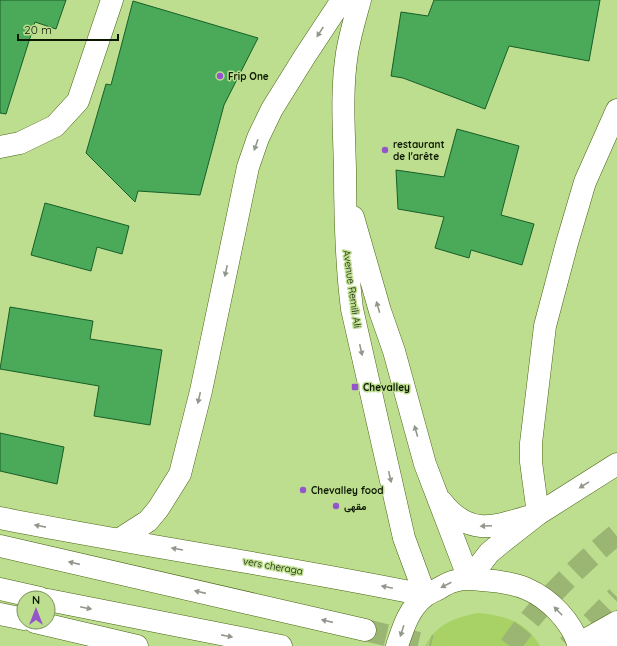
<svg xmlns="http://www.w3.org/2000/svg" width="617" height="646" font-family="Quicksand,Vazirmatn,sans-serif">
<rect width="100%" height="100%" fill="#bdde8f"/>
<path fill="#a8d266" d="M478 613C504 615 527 622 540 646H425C436 624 456 617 478 613Z"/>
<path fill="#4aaa5a" stroke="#185e27" d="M0 0H66L56 29 35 22 6 114 0 113Z
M434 0H600L589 61 509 46 485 109 403 78 391 76 401 12 428 16Z
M133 1 258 38 224 105 200 195 138 191 135 202 86 153 106 84 111 85Z
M457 129 519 146 501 215 534 224 522 265 471 250 469 258 435 248 444 217 398 209 396 170 444 177Z
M45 203 129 226 122 254 97 247 91 271 31 255Z
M10 307 93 321 90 339 162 350 150 425 94 416 99 386 0 369Z
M0 433 64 447 57 484 0 471Z"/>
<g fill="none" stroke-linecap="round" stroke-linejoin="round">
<path stroke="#9ab672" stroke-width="22" stroke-dasharray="22 11" stroke-linecap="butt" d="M365 630 431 646
M510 646C540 603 577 567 617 534
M568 646 617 597"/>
<defs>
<path id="minor" d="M0 147 20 143 55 126 78 101 112 0
M538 514 531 462V443L545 326 567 243 585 182 617 110"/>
<path id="major" d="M360 0C355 18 350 35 347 53 341 91 344 130 345 169 345 216 346 262 352 309L404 538 425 595
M353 217 380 311 394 351 425 464 469 579
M442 502C468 535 491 528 527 517
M0 518C141 546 284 566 425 595
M120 539 148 521 158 509 180 474 201 391 248 167 258 138 272 109 305 56 342 0
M469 579 489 553 501 543 538 514 617 464
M0 614 24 619
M35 622 137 646
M578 644 617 622
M579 644 595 642 617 645
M397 646C403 628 409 608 425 596 429 593 434 591 438 589 443 586 449 582 455 581 463 578 473 579 482 580 497 581 513 583 527 589 550 599 572 622 579 646"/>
<path id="highway" d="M0 546 365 630
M0 589 40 598
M48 600 281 646"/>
</defs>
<use href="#minor" stroke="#486311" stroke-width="23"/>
<use href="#major" stroke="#486311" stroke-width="23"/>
<use href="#highway" stroke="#486311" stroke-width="23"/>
<use href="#minor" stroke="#fff" stroke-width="22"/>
<use href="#major" stroke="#fff" stroke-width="22"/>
<use href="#highway" stroke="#fff" stroke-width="22"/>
</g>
<defs><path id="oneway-solid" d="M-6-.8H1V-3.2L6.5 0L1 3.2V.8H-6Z"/></defs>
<g fill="#92978c">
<use href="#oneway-solid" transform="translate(320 32) rotate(123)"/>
<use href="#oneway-solid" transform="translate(256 145) rotate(109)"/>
<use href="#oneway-solid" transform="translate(226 271) rotate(102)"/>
<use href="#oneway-solid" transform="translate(378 307) rotate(-106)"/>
<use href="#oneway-solid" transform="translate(361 350) rotate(77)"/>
<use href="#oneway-solid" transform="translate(199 398) rotate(103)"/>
<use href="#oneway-solid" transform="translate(416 431) rotate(-106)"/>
<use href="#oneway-solid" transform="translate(390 477) rotate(77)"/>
<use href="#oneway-solid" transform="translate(584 485) rotate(148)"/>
<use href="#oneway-solid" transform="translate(40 526) rotate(-169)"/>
<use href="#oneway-solid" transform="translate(486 526) rotate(178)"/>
<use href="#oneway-solid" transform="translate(177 549) rotate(-170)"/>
<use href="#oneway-solid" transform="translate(74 563) rotate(-167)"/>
<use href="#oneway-solid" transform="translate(446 585) rotate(153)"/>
<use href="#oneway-solid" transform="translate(387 587) rotate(-168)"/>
<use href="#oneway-solid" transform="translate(200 592) rotate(-167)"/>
<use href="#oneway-solid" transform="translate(86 608) rotate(12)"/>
<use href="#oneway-solid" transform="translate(558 611) rotate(-134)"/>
<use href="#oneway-solid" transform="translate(327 621) rotate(-167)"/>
<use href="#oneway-solid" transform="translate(402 631) rotate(108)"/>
<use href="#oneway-solid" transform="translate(227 636) rotate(11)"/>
</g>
<g fill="#9555ca" stroke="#bdde8f" stroke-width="1.5">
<circle cx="220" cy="76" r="4"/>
<circle cx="385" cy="150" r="4"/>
<rect x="351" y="383" width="8" height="8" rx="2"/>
<circle cx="303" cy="490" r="4"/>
<circle cx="336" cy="506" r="4"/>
</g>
<g text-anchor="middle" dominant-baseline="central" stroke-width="3" stroke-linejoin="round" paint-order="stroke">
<g font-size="10" font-weight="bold" fill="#0d1800" stroke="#bdde8f" text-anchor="start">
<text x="228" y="76">Frip One</text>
<text x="393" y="144">restaurant<tspan x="393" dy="12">de l'arête</tspan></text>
<text x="363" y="387">Chevalley</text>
<text x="311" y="490">Chevalley food</text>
<text x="344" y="506">مقهى</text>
</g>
<g font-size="10" fill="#0d1800" stroke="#bdde8f">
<text transform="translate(352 289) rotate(82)">Avenue Remili Ali</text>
<text transform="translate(273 566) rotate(10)">vers cheraga</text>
</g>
</g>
<g transform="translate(36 610)"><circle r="19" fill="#bdde8f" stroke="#778f56"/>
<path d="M0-3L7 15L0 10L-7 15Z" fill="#9555ca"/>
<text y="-6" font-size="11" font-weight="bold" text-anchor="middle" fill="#0d1800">N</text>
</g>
<path d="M18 34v6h100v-6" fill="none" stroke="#0d1800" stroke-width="2"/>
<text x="24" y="34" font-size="12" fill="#0d1800" stroke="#bdde8f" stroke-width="3" paint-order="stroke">20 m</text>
</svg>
